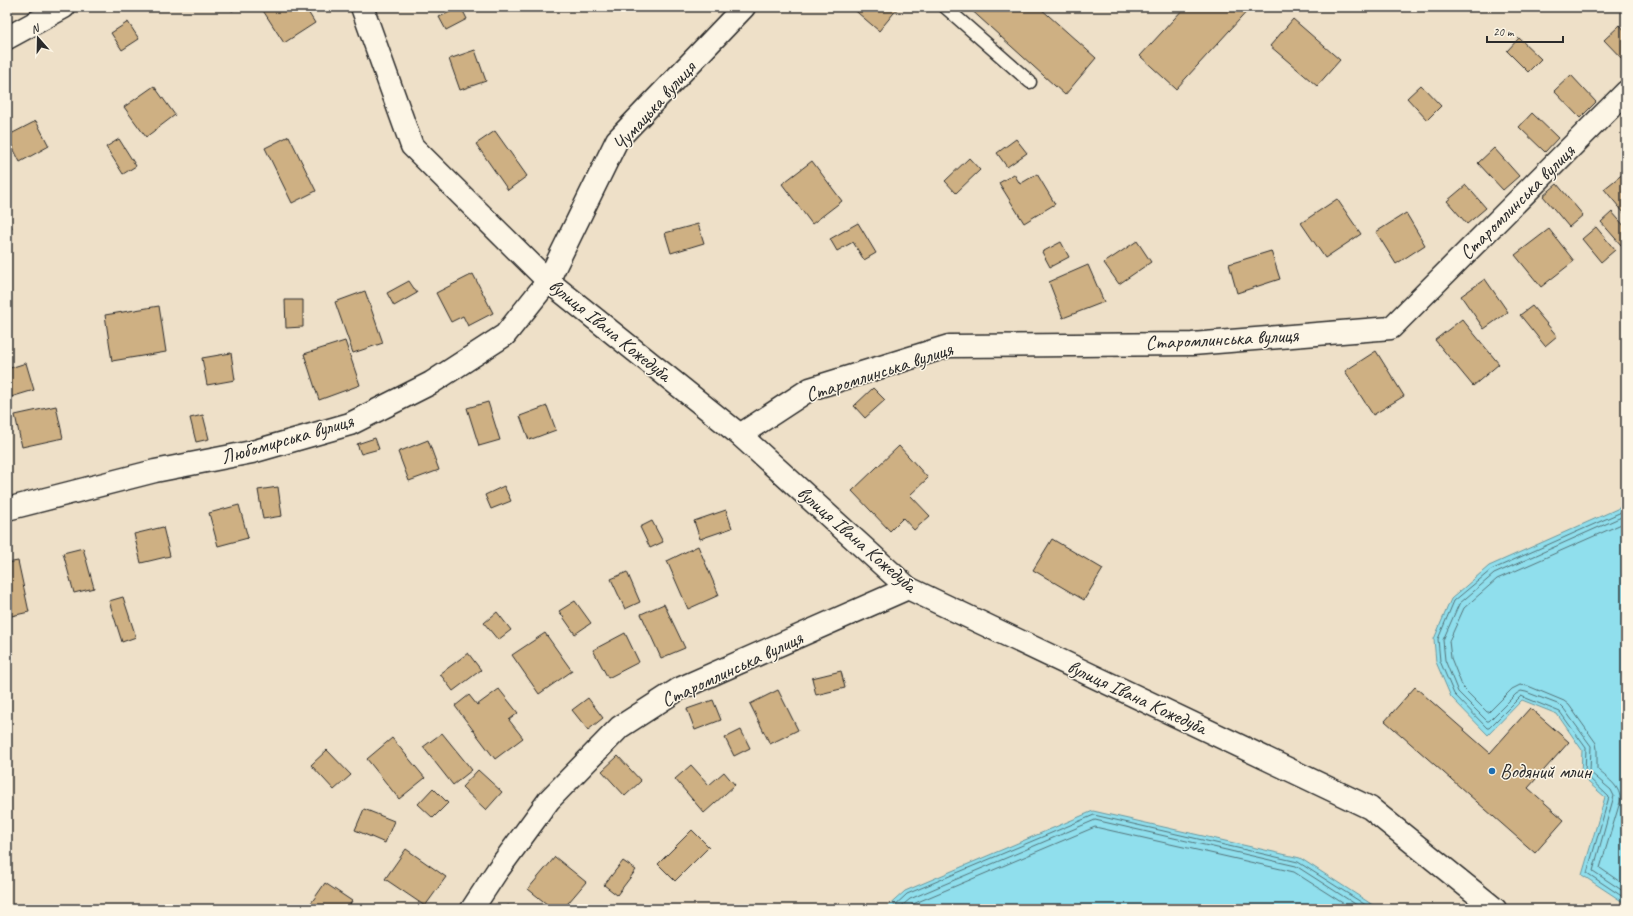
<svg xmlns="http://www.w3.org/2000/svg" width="1633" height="916" font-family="Caveat,sans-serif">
<rect width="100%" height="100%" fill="#eee0c8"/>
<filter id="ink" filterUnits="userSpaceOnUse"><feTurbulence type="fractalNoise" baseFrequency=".025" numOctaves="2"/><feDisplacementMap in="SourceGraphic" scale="8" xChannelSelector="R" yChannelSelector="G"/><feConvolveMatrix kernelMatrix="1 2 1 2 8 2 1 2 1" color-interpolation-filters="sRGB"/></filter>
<g filter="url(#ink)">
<path fill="#90dfed" stroke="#68979f" d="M1626 505V904L1582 875 1605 797 1581 776 1582 750 1557 714 1522 700 1488 735 1451 697 1436 662 1434 639 1451 599 1489 566Z
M1093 811 1300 858 1379 909H885L905 891Z"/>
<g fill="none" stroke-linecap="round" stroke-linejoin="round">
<path stroke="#537379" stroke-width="1" d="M1626 510 1491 570 1454 601 1438 639 1440 661 1454 694 1487 728H1489L1521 696 1560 712 1586 748 1585 774 1609 797 1587 873 1626 899
M1626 515 1494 574 1459 604 1443 640 1445 660 1458 692 1487 721H1489L1516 694 1521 691 1526 692 1560 705 1564 709 1591 746 1590 772 1611 790 1614 796 1593 871 1626 893
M1626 522 1497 579 1464 608 1449 641 1451 658 1463 688 1487 712H1489L1512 689 1520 685 1528 686 1564 701 1569 705 1596 743 1597 749V769C1606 778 1622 786 1620 802L1600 868 1626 886
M891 909 907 894 1094 815 1298 862 1372 909
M898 909 910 899 1095 820 1296 866 1363 909
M907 909 913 904 1095 827 1294 872 1352 909"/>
</g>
<path fill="#ceb083" stroke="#2b2b2b" d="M229 7H238L232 11Z
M266 7H305L315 23 284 43 262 9Z
M461 7 467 19 446 30 439 17Z
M851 7H897L898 8 879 31Z
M968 7H1039L1096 58 1065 95Z
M1185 7H1251L1176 89 1140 56Z
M1293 19 1340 60 1317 86 1270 46Z
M128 22 139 39 122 50 111 33Z
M1620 25 1626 32 1625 62 1604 40Z
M1519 38 1541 59 1528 72 1507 51Z
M475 50 486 81 460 90 449 59Z
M1571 75 1596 102 1580 118 1554 91Z
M1421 85 1441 106 1427 120 1407 98Z
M154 86 175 115 146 137 124 107Z
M1532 113 1558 138 1545 152 1519 127Z
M36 121 49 146 20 162 7 136Z
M495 131 527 176 508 190 476 144Z
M289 136 316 191 292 203 265 148Z
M119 139 136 166 123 174 106 147Z
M1016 139 1027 153 1007 167 997 153Z
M1494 148 1519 176 1503 190 1478 163Z
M969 158 980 170 956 193 945 181Z
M812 161 842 201 812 224 782 184Z
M1624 173 1626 176V212L1624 213 1604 189Z
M1014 174 1020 184 1037 174 1055 204 1024 223 999 183Z
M1557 184 1583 215 1569 227 1543 196Z
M1466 185 1486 208 1467 224 1447 201Z
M1337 199 1361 234 1325 258 1301 223Z
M1612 212 1626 228V241L1621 245 1601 222Z
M1406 213 1425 245 1396 264 1376 232Z
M7 218 12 228 7 230Z
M858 223 876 253 864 260 853 242 837 251 830 239Z
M698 224 704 243 671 253 665 233Z
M1596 227 1615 250 1601 262 1582 239Z
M1549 229 1574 261 1541 287 1515 255Z
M1137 241 1151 262 1119 284 1104 263Z
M1061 242 1069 257 1050 267 1042 252Z
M1271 251 1280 279 1237 293 1229 264Z
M1088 265 1104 302 1063 318 1049 282Z
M473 274 493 313 468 326 463 316 451 322 436 293Z
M1485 279 1508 312 1484 329 1461 296Z
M409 281 417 293 394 306 387 293Z
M365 291 383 343 353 353 335 302Z
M285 300H303V327L286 328Z
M159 306 166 352 112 361 105 315Z
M1532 306 1557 336 1545 346 1520 315Z
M1462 319 1499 364 1473 386 1435 340Z
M345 341 360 385 319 400 304 354Z
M1376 351 1404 396 1373 415 1345 371Z
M231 353 235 380 207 385 202 358Z
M26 363 34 390 11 397 7 384V369Z
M873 388 885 400 865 418 854 406Z
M488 402 500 440 479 446 467 408Z
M56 406 63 438 22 447 15 415Z
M547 406 556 430 529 440 520 416Z
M203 415 209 439 196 442 190 418Z
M375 438 379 449 361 454 357 444Z
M428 440 439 470 409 481 398 452Z
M899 446 928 478 910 495 930 516 914 530 903 518 890 531 852 491Z
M504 486 511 501 491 509 485 495Z
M278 487 282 516 263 519 258 490Z
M239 505 248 538 218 546 209 513Z
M726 510 732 528 700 539 694 521Z
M652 521 663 542 650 548 640 527Z
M163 527 170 556 141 563 134 534Z
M1052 539 1103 569 1084 600 1033 570Z
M698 546 719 595 688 609 667 561Z
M83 548 94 588 74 593 63 553Z
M18 561 29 612 7 617V563Z
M627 572 640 602 625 609 611 579Z
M123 597 136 637 122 642 109 601Z
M575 601 591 623 575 634 559 611Z
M664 604 685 648 661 658 641 614Z
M497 612 511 630 498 640 484 623Z
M545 633 572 671 539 694 512 655Z
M625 633 639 662 608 678 593 650Z
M468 653 481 670 453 691 440 674Z
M841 671 845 688 816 695 812 678Z
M1415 687 1490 753 1530 708 1569 742 1528 788 1564 820 1535 853 1385 721Z
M499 689 518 713 509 720 523 738 495 759 455 706 469 695 477 705Z
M778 690 798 730 770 744 750 704Z
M588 698 603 718 588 730 572 710Z
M713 700 721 720 695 730 687 709Z
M741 730 750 748 734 756 725 738Z
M442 733 472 770 453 785 423 747Z
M392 738 425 778 399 799 367 759Z
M327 750 351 775 334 790 311 765Z
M618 756 641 781 625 796 602 771Z
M691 765 709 785 724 772 735 785 704 813 675 779Z
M478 770 502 792 486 810 462 787Z
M433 788 448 803 433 818 418 804Z
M364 809 394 821 385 843 355 830Z
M692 830 709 847 675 881 658 864Z
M406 849 446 877 425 906 385 879Z
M555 857 586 882 563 909H553L528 889Z
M623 861 636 870 617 895 604 885Z
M325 883 352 901 347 909H307Z
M508 905 513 909H505Z"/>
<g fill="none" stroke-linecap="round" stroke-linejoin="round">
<defs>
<path id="service" d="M945 7 1030 82"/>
<path id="minor" d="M740 435 810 389 949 346 1192 344 1391 328 1626 92
M7 509 155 471 252 452 350 424 431 383 505 335 548 281 617 140 744 7
M472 909 497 871 549 800 620 727 679 689 908 588"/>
<path id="secondary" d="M362 7 412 146 548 281 740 435 908 588 1370 808 1495 909"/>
<path id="primary" d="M7 38 64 7"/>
</defs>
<use href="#service" stroke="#2b2b2b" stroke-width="15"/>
<use href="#minor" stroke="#2b2b2b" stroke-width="25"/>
<use href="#secondary" stroke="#2b2b2b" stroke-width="25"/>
<use href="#primary" stroke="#2b2b2b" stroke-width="25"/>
<use href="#service" stroke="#fcf5e5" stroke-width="12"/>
<use href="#minor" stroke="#fcf5e5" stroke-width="22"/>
<use href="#secondary" stroke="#fcf5e5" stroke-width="22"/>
<use href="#primary" stroke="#fcf5e5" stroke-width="22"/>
</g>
</g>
<circle fill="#1f6fb2" stroke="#fcf5e5" stroke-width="1.5" cx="1492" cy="771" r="4"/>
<g text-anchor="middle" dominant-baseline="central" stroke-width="3" stroke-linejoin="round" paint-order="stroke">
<g font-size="20" fill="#2b2b2b" stroke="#fcf5e5">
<text transform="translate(654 106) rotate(-48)">Чумацька вулиця</text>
<text transform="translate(1517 202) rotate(-45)">Старомлинська вулиця</text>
<text transform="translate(610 330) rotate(39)">вулиця Івана Кожедуба</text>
<text transform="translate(1222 339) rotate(-3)">Старомлинська вулиця</text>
<text transform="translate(879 372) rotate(-18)">Старомлинська вулиця</text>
<text transform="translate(287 439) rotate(-16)">Любомирська вулиця</text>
<text transform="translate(857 539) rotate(41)">вулиця Івана Кожедуба</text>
<text transform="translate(732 669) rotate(-25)">Старомлинська вулиця</text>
<text transform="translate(1137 697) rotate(25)">вулиця Івана Кожедуба</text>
</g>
<g font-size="20" fill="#2b2b2b" stroke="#fcf5e5" text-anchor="start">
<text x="1500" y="771">Водяний млин</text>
</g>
</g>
<rect width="1633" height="916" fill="none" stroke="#fcf5e5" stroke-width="24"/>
<rect x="12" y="12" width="1609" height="892" fill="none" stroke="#2b2b2b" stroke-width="1.5" filter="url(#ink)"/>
<g transform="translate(38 38) rotate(340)" stroke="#fcf5e5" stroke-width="3" paint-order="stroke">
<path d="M0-3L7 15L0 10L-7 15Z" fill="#2b2b2b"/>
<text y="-6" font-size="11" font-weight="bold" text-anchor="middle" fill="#2b2b2b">N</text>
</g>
<path d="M1487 36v6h76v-6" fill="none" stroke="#2b2b2b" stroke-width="2"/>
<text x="1493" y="36" font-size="12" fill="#2b2b2b" stroke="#fcf5e5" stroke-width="3" paint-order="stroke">20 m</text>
</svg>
